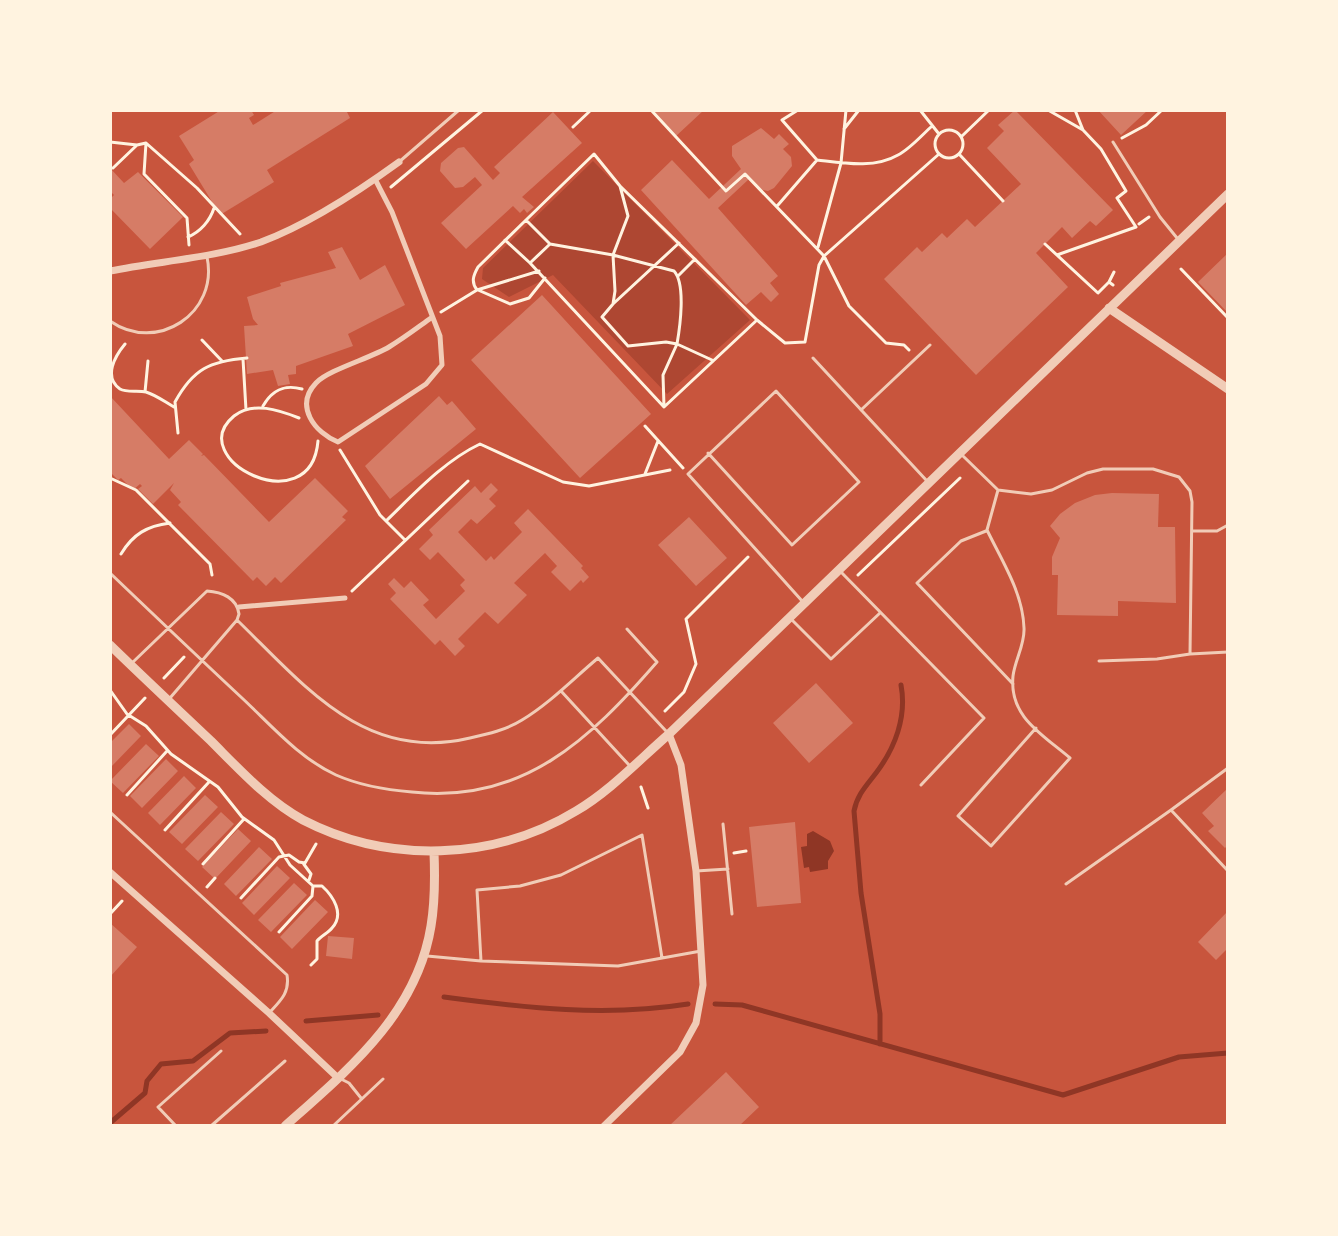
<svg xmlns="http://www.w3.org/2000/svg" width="1338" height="1236" font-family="'Crimson Pro',serif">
<rect width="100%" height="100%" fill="#c8553d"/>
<path fill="#ae4732" d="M593 161 750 320 667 394 553 275 509 297 482 279 483 268Z"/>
<path fill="#8f3625" d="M813 831 830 841 834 851 828 861V869L810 872 809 867 804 868 801 847 807 846V834Z"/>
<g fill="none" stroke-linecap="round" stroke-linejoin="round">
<path stroke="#8f3625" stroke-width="5" d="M444 997C526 1008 606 1017 688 1004
M715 1004 742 1005 1063 1095 1179 1057 1228 1053
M306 1021 378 1015
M880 1044V1014L861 893 854 811C857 795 866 786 876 773 895 748 907 717 901 685
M110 1123 145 1093 147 1081 161 1064 193 1061 230 1033 266 1031"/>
</g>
<path fill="#d67c66" d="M221 110H251L254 115 249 118 253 125 277 110H346L350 118 267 170 274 182 220 215 189 164 194 160 179 136Z
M650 110H704L675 137Z
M1015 110 1113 210 1096 226 1090 221 1072 238 1062 227 1036 253 1068 287 976 375 884 279 917 247 922 252 942 233 947 238 967 219 975 227 1021 184 987 148 1004 131 998 125Z
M1098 110H1148L1121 135Z
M553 112 582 143 522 197 534 207 527 213 524 209 520 213 513 206 466 249 441 223 482 185 475 177 463 187 455 188 440 171 441 163 458 148 464 147 493 180 500 173 494 167Z
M761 128 774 139 779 134 789 144 783 149 791 157 792 166 774 188 768 191 763 190 749 179 718 208 778 276 770 283 779 294 771 302 761 292 746 305 641 190 672 160 709 199 741 169 732 156V146Z
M110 168 124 183 138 172 183 217 150 249 110 208V199L114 195 110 191Z
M342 247 360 280 385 265 405 305 348 334 353 346 296 366V374L288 375 290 384 278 386 273 370 247 374 244 326 258 325 253 319 247 297 281 286 280 283 336 268 328 252Z
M1228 253V313L1198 282Z
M542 295 651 414 580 478 471 360Z
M110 396 169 459 189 440 203 454 201 456 204 455 269 522 315 478 348 511 342 517 346 520 281 583 275 577 266 586 257 577 253 581 178 505 181 502 170 490 174 483 153 504 138 489 142 486 140 484 133 490 121 478 118 480 110 472Z
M439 396 447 405 452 401 476 429 390 499 365 466Z
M491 483 498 490 489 499 496 506 477 524 471 519 458 532 486 561 491 556 494 560 522 532 514 523 528 509 583 566 581 568 589 577 583 583 581 580 570 591 551 572 557 566 545 553 514 583 527 595 498 624 485 612 458 639 465 646 455 656 440 640 435 645 390 599 396 593 388 584 394 578 404 588 411 581 429 600 423 605 436 619 465 591 460 585 465 580 438 552 430 560 419 549 433 535 429 530 475 486 481 493Z
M1112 493 1159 494 1158 527H1175L1176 603 1118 601V616L1057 615 1058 575H1052V557L1060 538 1050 526 1060 514 1075 503 1095 495Z
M689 517 727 558 696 586 658 545Z
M816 683 853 723 809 763 773 723Z
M129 724 141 736 110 768V743Z
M146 744 159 756 123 793 110 781Z
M166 759 178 771 142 808 130 796Z
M184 776 196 788 160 825 148 813Z
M1228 788V845L1225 848 1208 831 1214 826 1202 813Z
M205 795 218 807 182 844 169 832Z
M221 812 234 824 198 861 185 849Z
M795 822 801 903 757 907 749 827Z
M238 829 251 841 215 879 202 867Z
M259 847 272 859 236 896 224 884Z
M277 866 290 878 254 915 242 903Z
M294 883 307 895 271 932 258 920Z
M315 900 328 912 292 949 280 937Z
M1228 911V948L1216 960 1198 942Z
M110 923 137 947 110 977Z
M328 936 354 938 352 959 326 956Z
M726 1072 759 1107 739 1126H669Z"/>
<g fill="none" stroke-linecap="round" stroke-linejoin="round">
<path stroke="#fff3e0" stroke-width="3" d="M651 110 726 191 745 174 824 256 849 306 886 343 904 345 909 350
M798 110 782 120 817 160C843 163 874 169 898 155 910 149 922 135 932 126
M920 110 939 134
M1048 110 1083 130
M573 127 591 110
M844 129 859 110
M935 144a14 14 0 1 1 28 0a14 14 0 1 1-28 0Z
M961 137 989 110
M1122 138 1146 125 1162 110
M110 142 137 145 146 143 197 188 240 234
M146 143 144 174 187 218 189 245
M959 154 1003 201
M113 168 136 146
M620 186 757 320
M391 187 483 110
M778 205 817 160
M526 220 594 154 620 186 628 216 613 255 615 291 613 304 679 243
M1139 224 1149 217
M188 237C200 232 210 221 214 208
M505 240 530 263
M550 244 530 263 664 407
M1045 244 1098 293 1109 282 1113 285
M818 247 841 163 846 110
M1057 255 1136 227 1117 198 1126 191 1101 149 1083 130 1075 110
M1181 269 1228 318
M678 276 695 259
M1109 282 1114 272
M477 290 539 271
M478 290 510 304 529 298 545 278
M441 312 477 290C471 282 473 276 478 267L526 220 550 244 613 255 674 271C686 284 680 327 677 344L666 342 628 346 602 317 613 304
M202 340 222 361
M125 344C115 356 103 377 120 389 127 393 138 390 146 392 156 395 165 402 174 407
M243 359 246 410
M145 392 148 361
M263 406C272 390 284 384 302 389
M664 407 757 320 785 343 805 342 819 265 824 256 939 154
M664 407 663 375 677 344 712 360
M299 418C279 410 253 401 234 416 182 459 311 524 318 441
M645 426 683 468
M178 433 175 402C193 369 210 361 247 358
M340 450 380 515 405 540
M645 474 658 441
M110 478 136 490 210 564 212 575
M386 521C414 494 444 461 480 444L563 482 589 486 670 470
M121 554C133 534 147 526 170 523
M858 575 960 478
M352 591 468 481
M164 678 184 657
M110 690 127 714 146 726 171 754 218 787 242 817 274 840 290 865 313 886 312 896 279 932
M665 711 684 692 696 664 686 619 748 557
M110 735 145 698
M641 787 648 808
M127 795 167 751
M165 830 209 782
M734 853 746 851
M303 863 311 874 309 880
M203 864 244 819
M207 887 215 878
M241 898 279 857 289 855 299 862 305 863 316 844
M110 914 122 901
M311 965 317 959V941C321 936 328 933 332 928 345 914 333 896 322 886H314"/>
<path stroke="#f1ccb7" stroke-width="3" d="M1113 142 1160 217 1177 238
M399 162 459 110
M110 321C157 354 219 313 207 257
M813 358 927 481
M861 410 930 345
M708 453 792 545 859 482 776 391 688 474 803 602
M963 456 998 490 1031 494 1052 490 1087 473 1103 469H1153L1179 477 1190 491 1192 502 1190 654 1228 652
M998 490 987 530C1002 561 1023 593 1024 628 1025 644 1015 660 1013 676 1009 717 1042 734 1070 758L991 846 958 816 1036 728
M986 531 961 541 917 583 1013 684
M1192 531H1217L1228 525
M841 572 984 718 921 785
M110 573C154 615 198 657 242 698 271 725 299 758 336 775 361 786 386 790 412 792 523 804 590 739 657 662L627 629
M791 619 831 659 880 613
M237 620C305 686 365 763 470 738 488 734 506 730 522 720 550 703 573 679 598 658L666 731
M1099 661 1157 659 1190 654
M133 662 207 591C222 592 237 598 239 614L237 620 170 698
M561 691 629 765
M1228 768 1171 810 1228 871
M110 812 287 975C290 993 280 1001 269 1013
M723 824 732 914
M696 871 728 869
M1066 884 1171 810
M427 956 481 961 618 966 701 951
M481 961 477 890 520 886 561 875 642 835 662 958
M341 1079 349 1083 361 1098
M176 1126 158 1107 221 1051
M211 1126 285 1061
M333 1126 383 1079"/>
<path stroke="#f1ccb7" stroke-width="5" d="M375 179 392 212 440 336 442 365 426 384 338 442C315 433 294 406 316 383 328 370 371 358 389 347 404 338 417 328 431 318
M239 607 345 598"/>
<path stroke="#f1ccb7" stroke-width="7" d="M110 271C160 261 213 258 261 242 307 225 359 191 399 162
M110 872 269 1013 338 1078
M604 1126 680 1052 696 1023 703 985 696 871 681 765 669 734"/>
<path stroke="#f1ccb7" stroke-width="9" d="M1109 308 1228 389
M110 645C143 677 177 709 211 741 239 769 268 801 303 820 388 864 494 861 576 811 610 791 639 760 669 734L1228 194
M285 1126C348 1070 417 1014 431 926 435 902 435 877 434 852"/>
</g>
<rect width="1338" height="1236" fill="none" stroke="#fff3e0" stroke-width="224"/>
</svg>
